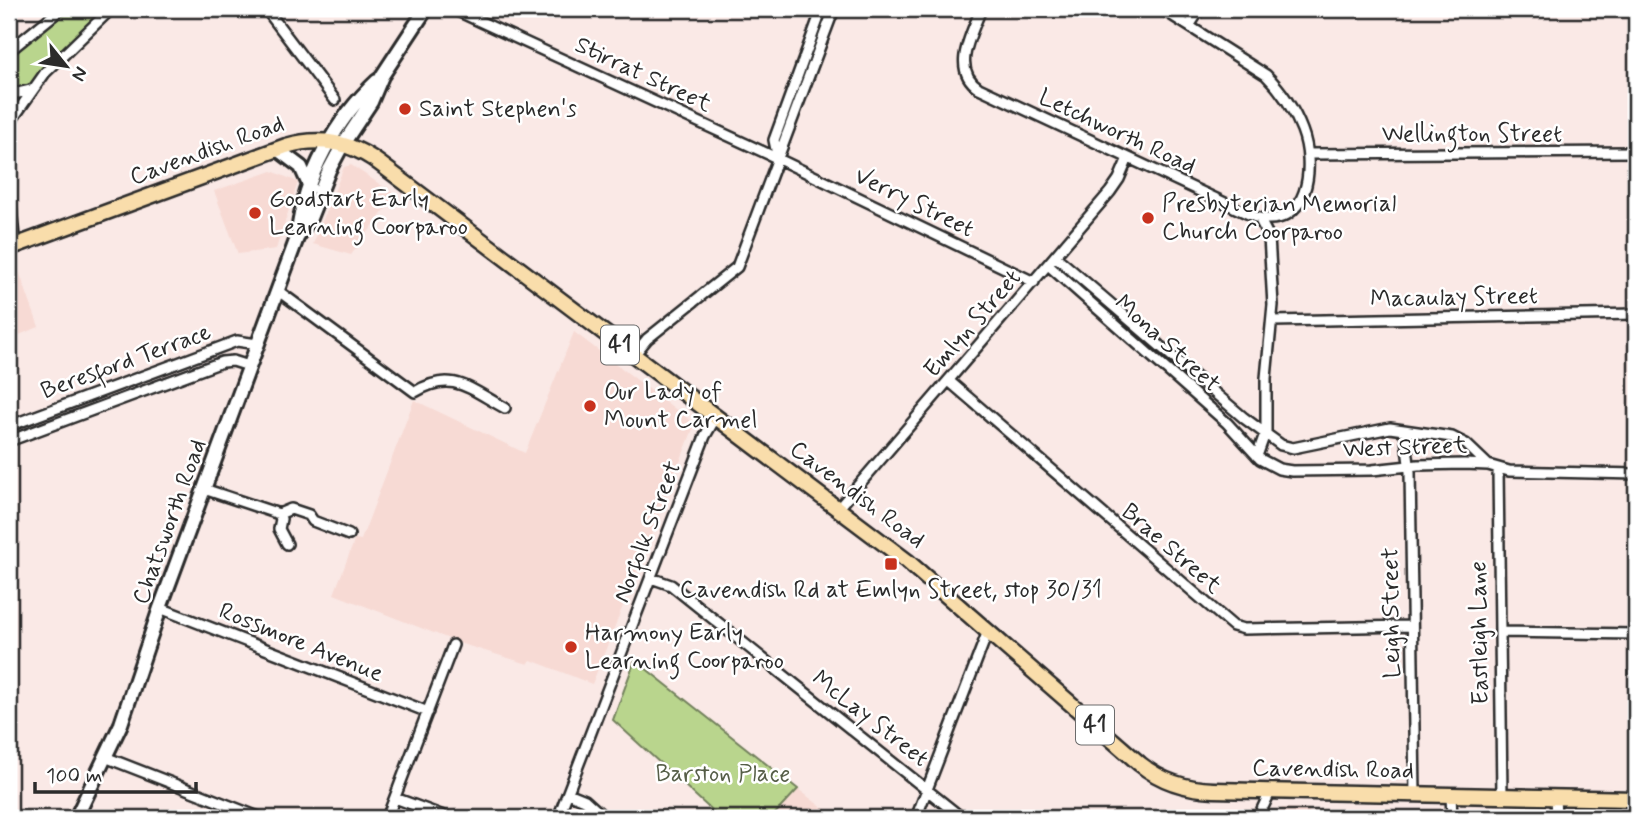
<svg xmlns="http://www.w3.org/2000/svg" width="1645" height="827" font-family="Mynerve,sans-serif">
<rect width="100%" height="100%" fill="#fae9e6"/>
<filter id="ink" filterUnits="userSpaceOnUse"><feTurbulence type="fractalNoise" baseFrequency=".0143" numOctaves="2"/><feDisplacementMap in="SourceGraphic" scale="14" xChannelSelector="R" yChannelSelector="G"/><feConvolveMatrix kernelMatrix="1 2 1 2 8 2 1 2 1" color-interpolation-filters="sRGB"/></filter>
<g filter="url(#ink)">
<path fill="#f7dad4" d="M351 165 396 195 351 255 313 244 344 167Z
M272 171 298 182 276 249 238 254 214 191Z
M16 263 39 327 9 339V265Z
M574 332 695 424 592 684 531 660 528 664 462 644 334 594 355 539 361 540 414 400 525 453Z
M798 789 836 818H771Z
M1282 808 1309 809V818H1275Z"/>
<path fill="#b9d58d" stroke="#72805c" stroke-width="2" d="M66 9H107L28 86C20 89 14 88 9 82V58L13 51Z
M635 660 798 789 771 818H720L613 720Z"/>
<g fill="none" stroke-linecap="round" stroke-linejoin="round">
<defs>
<path id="minor" d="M266 9 335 100
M453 9 768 154 1034 282
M981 9C972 34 950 69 979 88L1255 217C1309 231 1316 166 1302 130 1294 109 1282 91 1266 75L1162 9
M1189 26 1200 9
M9 51 61 9
M9 89 18 93 31 90
M9 124 45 73 111 9
M1308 154 1636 152
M778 159 774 140 822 9
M9 188 15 246
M1055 256 1244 418 1281 445 1293 448 1390 428 1452 437 1466 444 1488 465
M1048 265 1227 423 1260 459 1279 469 1292 471 1372 470 1418 465 1464 464 1488 465 1509 471 1636 474
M277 290 415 392C453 369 471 390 505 408
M1273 321 1636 314
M634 355 647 339 737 267 834 9
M949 381 1233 626 1244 629 1412 626
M9 426 237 341 257 344
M1405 431 1410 472 1415 794
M9 441 222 362 233 361 249 366
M1257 456 1266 431V378L1273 305 1269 237 1259 218
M1498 469 1502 796
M204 489 279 514 291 509 309 515 313 521 349 535
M838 509 1110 192 1119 179 1128 158
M279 514 281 519 279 529 287 544
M651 578 671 585 962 818
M160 608 428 712
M1500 632 1636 634
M105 757 261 818
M568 793 585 800 605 818
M1451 795 1452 818
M1555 797 1556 818
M395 798 449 818
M387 818 453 645
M558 818 705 436 716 417
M916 818 988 631
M1258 818 1270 792"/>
<path id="secondary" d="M277 149 301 167 310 187
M298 233C304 177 336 119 377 81
M76 818 121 724 160 608 297 238 310 218 329 170 343 144 371 102 382 76 426 9"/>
<path id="primary" d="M9 248 286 146C320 136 351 142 379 163L907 561 1140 764C1162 782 1186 789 1214 790L1636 799"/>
</defs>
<use href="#minor" stroke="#2b2b2b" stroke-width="14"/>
<use href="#secondary" stroke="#2b2b2b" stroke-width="18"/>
<use href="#primary" stroke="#2b2b2b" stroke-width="19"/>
<use href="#minor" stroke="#fff" stroke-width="9"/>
<use href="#secondary" stroke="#fff" stroke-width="12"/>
<use href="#primary" stroke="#f9ddab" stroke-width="14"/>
</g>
</g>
<g fill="#c8321e" stroke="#fff" stroke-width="2.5">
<circle cx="405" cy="109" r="7"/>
<circle cx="255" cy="213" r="7"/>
<circle cx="1148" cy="218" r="7"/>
<circle cx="590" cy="406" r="7"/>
<rect x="884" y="557" width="14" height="14" rx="3.5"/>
<circle cx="571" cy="647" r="7"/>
</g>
<g text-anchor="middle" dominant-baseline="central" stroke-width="5" stroke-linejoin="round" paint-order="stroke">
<g fill="#fff" stroke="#6b6b6b" stroke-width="2">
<rect x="601" y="325.5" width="38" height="39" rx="5"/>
<rect x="1076" y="705.5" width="38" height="39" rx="5"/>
</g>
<g font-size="23" font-weight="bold" fill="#2b2b2b">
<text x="620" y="345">41</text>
<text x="1095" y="725">41</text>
</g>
<g font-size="24" fill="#2b2b2b" stroke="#fff">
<text transform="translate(643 75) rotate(25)">Stirrat Street</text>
<text transform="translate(1117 132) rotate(25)">Letchworth Road</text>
<text x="1472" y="134">Wellington Street</text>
<text transform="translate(207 151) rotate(-20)">Cavendish Road</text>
<text transform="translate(914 203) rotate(26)">Verry Street</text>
<text transform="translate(1454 298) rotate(-1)">Macaulay Street</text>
<text transform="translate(973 324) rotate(-49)">Emlyn Street</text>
<text transform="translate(1167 344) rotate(42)">Mona Street</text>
<text transform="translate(126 362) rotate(-20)">Beresford Terrace</text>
<text transform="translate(1405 448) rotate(-2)">West Street</text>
<text transform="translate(857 495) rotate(37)">Cavendish Road</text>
<text transform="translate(170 522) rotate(-70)">Chatsworth Road</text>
<text transform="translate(648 532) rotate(-69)">Norfolk Street</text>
<text transform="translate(1171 549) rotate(41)">Brae Street</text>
<text transform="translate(1392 613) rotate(-91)">Leigh Street</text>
<text transform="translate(1480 633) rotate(-91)">Eastleigh Lane</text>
<text transform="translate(301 643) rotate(22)">Rossmore Avenue</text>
<text transform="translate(870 719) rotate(38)">McLay Street</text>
<text transform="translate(1333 770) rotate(1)">Cavendish Road</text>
</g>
<g font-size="24" fill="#2b2b2b" stroke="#fff" text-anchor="start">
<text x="419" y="109">Saint Stephen's</text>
<text x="269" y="199">Goodstart Early<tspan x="269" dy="28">Learning Coorparoo</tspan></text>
<text x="1162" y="204">Presbyterian Memorial<tspan x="1162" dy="28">Church Coorparoo</tspan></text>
<text x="604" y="392">Our Lady of<tspan x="604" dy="28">Mount Carmel</tspan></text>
<text x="891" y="590" text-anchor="middle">Cavendish Rd at Emlyn Street, stop 30/31</text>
<text x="585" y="633">Harmony Early<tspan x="585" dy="28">Learning Coorparoo</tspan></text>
</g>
<g font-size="24" fill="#565e48" stroke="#fff">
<text x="723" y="774">Barston Place</text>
</g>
</g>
<rect width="1645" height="827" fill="none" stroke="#fff" stroke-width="35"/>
<rect x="18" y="18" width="1610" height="792" fill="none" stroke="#2b2b2b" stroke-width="2.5" filter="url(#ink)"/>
<g transform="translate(66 66) rotate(120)" stroke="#ffffff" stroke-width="5" paint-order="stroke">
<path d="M0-5L12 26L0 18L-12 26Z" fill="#2b2b2b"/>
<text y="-10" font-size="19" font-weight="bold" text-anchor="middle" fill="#2b2b2b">N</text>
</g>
<path d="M35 782v10h161v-10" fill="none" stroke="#2b2b2b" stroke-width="3.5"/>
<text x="46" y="782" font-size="21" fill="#2b2b2b" stroke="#ffffff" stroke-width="5" paint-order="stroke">100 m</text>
</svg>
